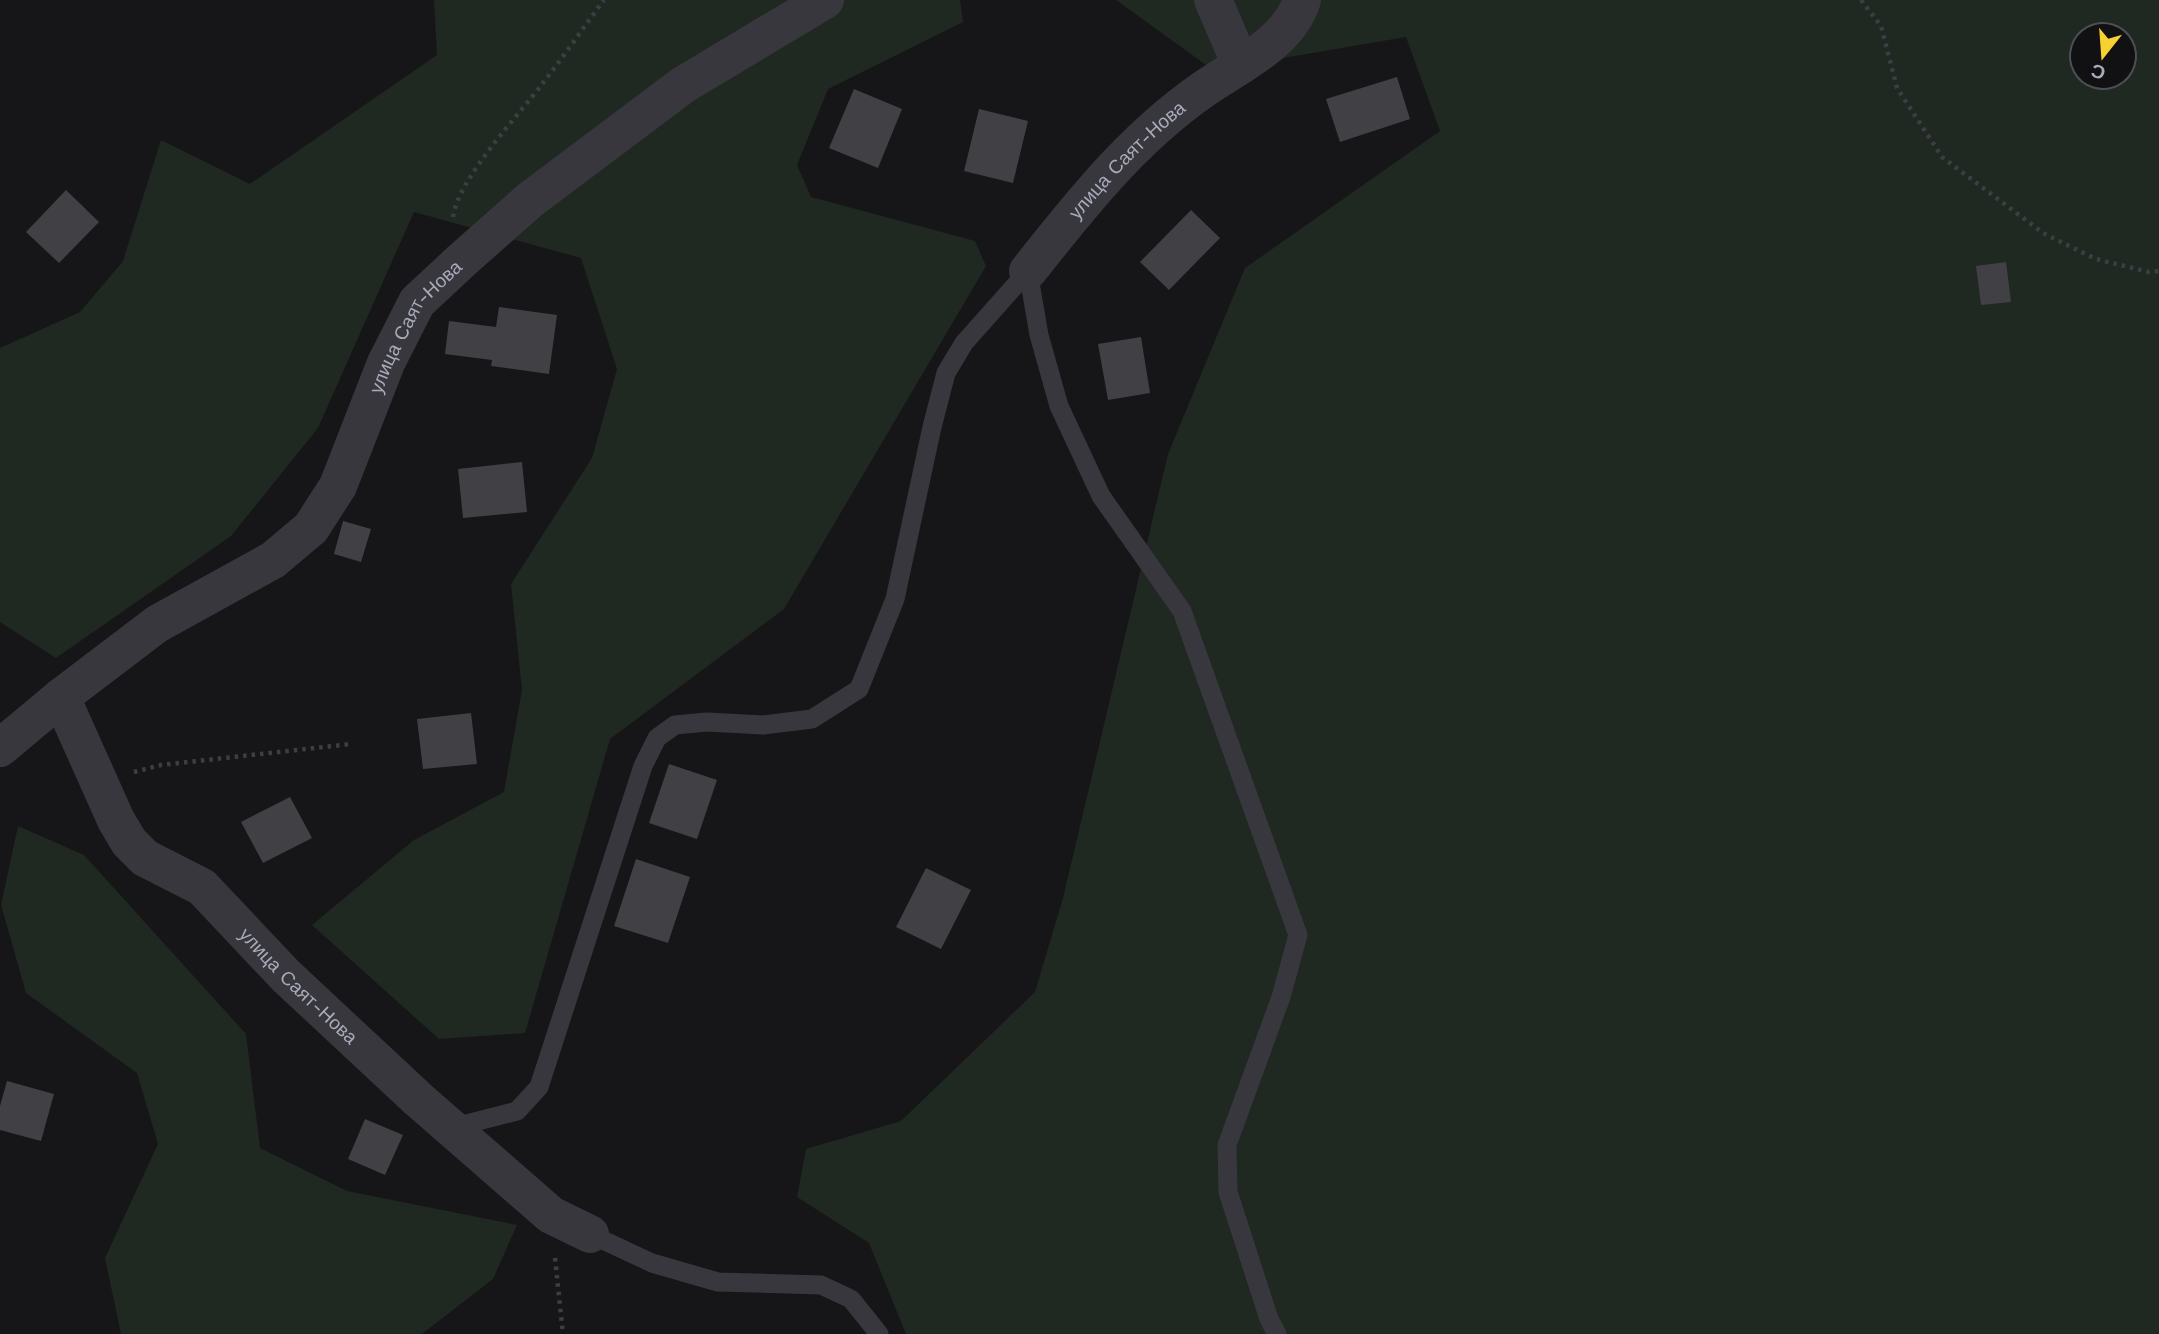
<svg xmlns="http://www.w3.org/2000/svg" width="2159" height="1334" font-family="'Work Sans',sans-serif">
<rect width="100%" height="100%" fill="#161618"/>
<path fill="#202822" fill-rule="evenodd" d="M434 0H960L963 22 828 89 797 165 811 197 975 241 986 266 784 609 610 739 525 1033 439 1039 312 925 414 840 504 792 522 690 511 584 592 458 617 369 581 258 414 212 318 428 231 536 56 658 0 622V348L80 312 123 261 161 140 250 184 437 55Z
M1116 0H2159V1334H906L869 1243 797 1197 806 1149 901 1121 1035 992 1063 898 1168 454 1245 268 1440 131 1406 37 1213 70ZM2082 35H2124V77H2082Z
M18 826 84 855 246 1034 260 1148 347 1191 517 1225 493 1279 422 1334H121L105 1258 158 1144 137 1073 26 993 1 905Z"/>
<path fill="#414045" d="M1397 77 1410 119 1340 142 1326 99Z
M854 89 902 109 878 168 829 148Z
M979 109 1028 121 1013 183 964 171Z
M66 190 99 222 59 263 26 232Z
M1191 210 1220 238 1169 290 1140 262Z
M2006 262 2011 302 1981 305 1976 266Z
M499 307 557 315 549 374 491 366 492 360 445 354 449 321 496 327Z
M1141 337 1150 393 1108 400 1098 344Z
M522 462 527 512 463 518 458 469Z
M343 521 371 529 361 562 334 554Z
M471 713 477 764 423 769 417 719Z
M669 764 717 780 697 839 649 823Z
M290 797 312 838 263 863 241 822Z
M636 859 690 877 668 943 614 926Z
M926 868 971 890 941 949 896 927Z
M7 1081 54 1094 41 1141 0 1130V1106Z
M365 1119 403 1135 385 1175 348 1159Z"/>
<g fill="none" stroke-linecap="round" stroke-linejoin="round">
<path stroke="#3d3e44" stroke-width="4.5" stroke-dasharray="3.5 5" stroke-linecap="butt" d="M1861 0 1881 26 1897 88 1942 157 2043 233 2096 259 2149 272 2159 271
M453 217C458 179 518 116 543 83 564 56 583 28 604 0
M134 772 161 765 351 744
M555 1258 563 1334"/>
<path stroke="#37373d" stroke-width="19" d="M1028 271 1039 335 1059 406 1101 496 1182 611 1298 935 1281 997 1227 1145 1228 1192 1269 1319 1277 1334
M451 1128 517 1111 539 1087 643 766 657 738 675 725 707 722 763 725 812 719 859 689 895 599 932 427 946 373 964 343 1028 271
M590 1234 652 1263 718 1282 821 1285 851 1299 879 1334"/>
<g stroke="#37373d" stroke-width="38">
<path d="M1213 0 1241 65"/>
<path id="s1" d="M1028 271C1084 200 1141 128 1219 79 1250 59 1290 38 1302 0"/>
<path id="s2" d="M61 697 116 820 129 842 145 858 202 887 286 976 419 1100 551 1215 590 1234"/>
<path id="s3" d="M0 748 61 697 157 624 273 560 311 528 338 486 386 363 417 302 461 261 530 200 683 85 825 0"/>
</g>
</g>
<g text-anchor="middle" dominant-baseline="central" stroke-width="5" stroke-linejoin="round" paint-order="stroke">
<g font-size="19" fill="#a8abb9" stroke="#111113">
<text stroke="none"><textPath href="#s1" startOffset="149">улица Саят-Нова</textPath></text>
<text stroke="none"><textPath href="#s3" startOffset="611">улица Саят-Нова</textPath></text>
<text stroke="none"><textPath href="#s2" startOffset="385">улица Саят-Нова</textPath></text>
</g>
</g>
<g transform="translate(2103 56) rotate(197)"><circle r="33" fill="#111113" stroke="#4d4f55" stroke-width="2"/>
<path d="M0-5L12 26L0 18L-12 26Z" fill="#f6d130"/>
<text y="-10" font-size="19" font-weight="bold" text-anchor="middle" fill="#a8abb9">С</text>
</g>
</svg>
